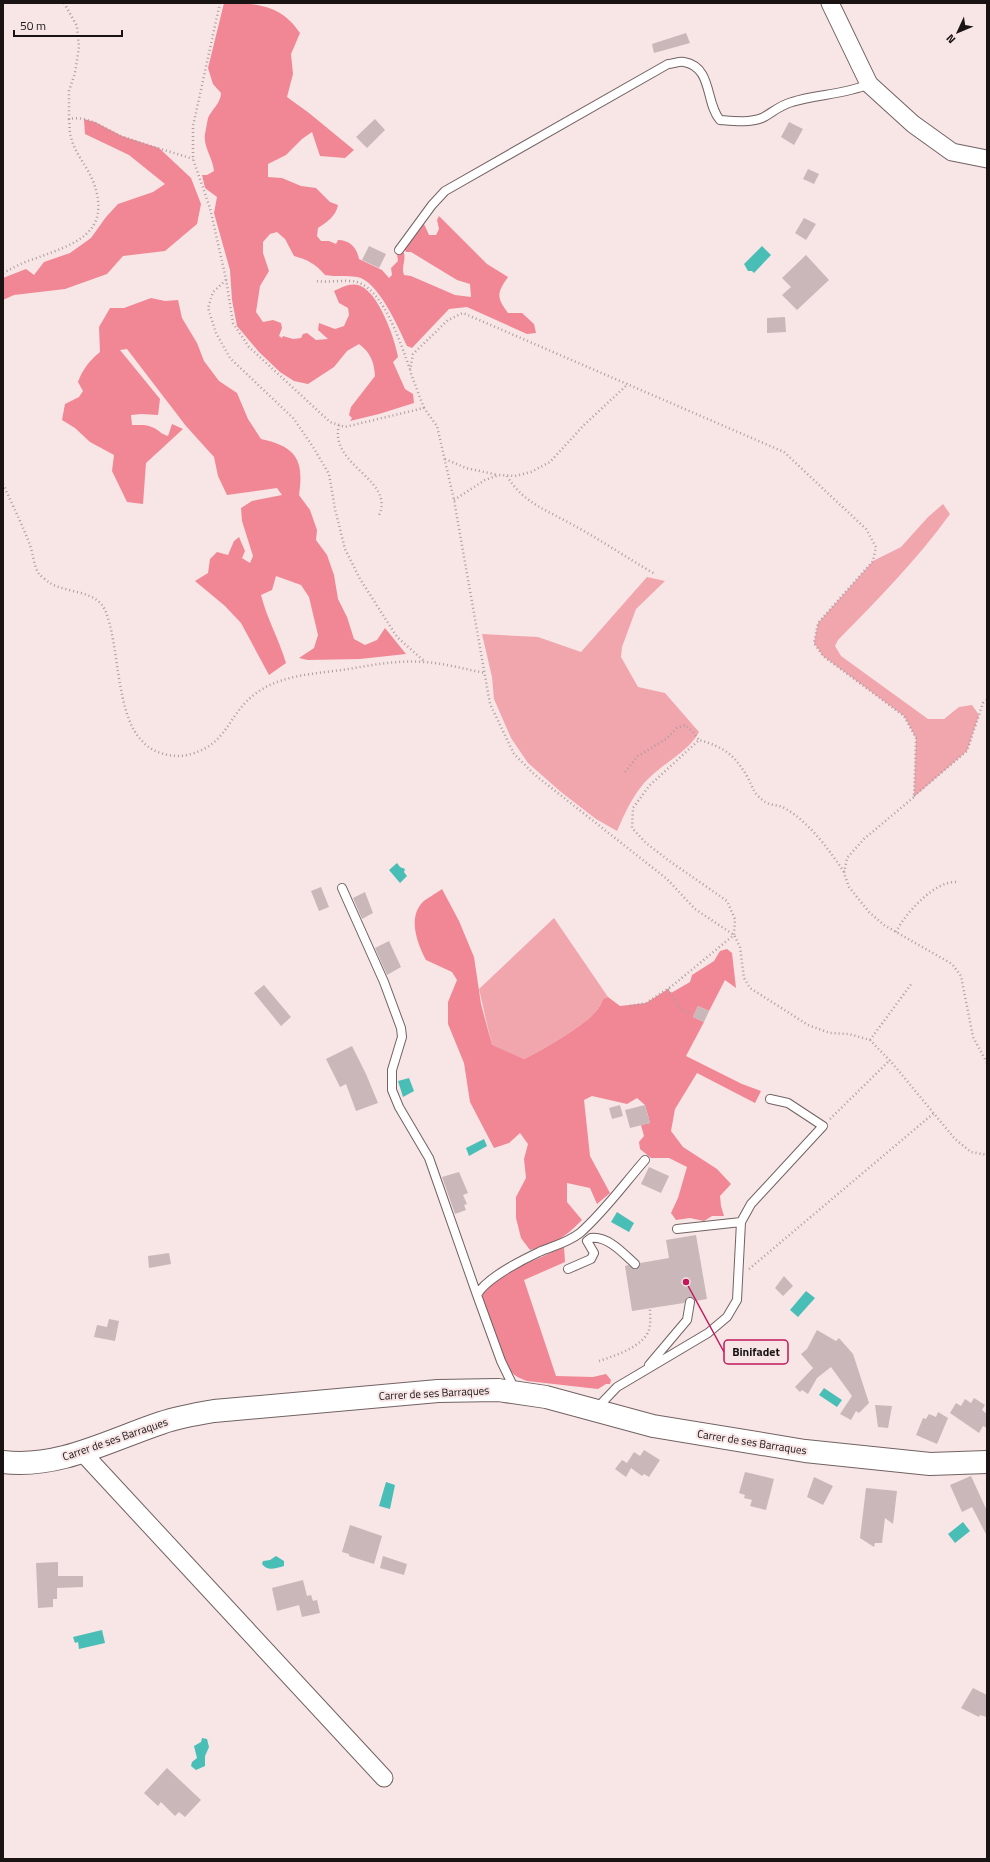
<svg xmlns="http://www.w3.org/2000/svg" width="990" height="1862" font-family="'Titillium Web',sans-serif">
<rect width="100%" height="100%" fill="#f8e5e6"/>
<path fill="#f1a6ad" d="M943 504 950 514C917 560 877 600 838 640L835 646 841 656 928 719H944L959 707 972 705 979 715 967 751 914 797 916 738 904 716 823 656 814 643 818 623 873 561 901 547 928 517Z
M647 577 665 581 636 609 622 647 621 657 638 687 665 693 699 732C688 752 665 762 649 778 634 792 625 813 617 831L596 819 561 792 528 763 511 738 494 699 492 677 482 634 538 637 581 652Z
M554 918 608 997 603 999C601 1003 600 1007 597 1010 586 1025 541 1051 524 1059L492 1046 479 989Z"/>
<path fill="#f18794" d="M224 3C255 3 281 4 300 33L291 54 293 74 287 97 309 113 354 150 345 158 320 156 312 132 302 139 286 155 268 164V177L282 178 301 186 316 188 330 202 338 205C336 216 327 222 318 228L317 236 321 241H329L336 244 338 240C350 240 357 248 359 259L382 270 389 278 392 275 391 268 398 261 397 254 400 251 404 253C406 261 401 267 404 275L411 276 455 295 471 297 470 284 457 280 411 252H406L404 248 421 225 424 224 429 235H436L439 229 437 220 439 216 487 264 508 277C497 293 496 297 508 313H522L534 324 536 333 527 334 467 307 449 309 412 348 407 346C399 329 378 280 357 277 346 275 336 277 325 275 316 264 308 260 294 256L285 239 277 232 270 234 263 242V253L269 271 260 286 256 312 263 322 273 320 281 323 282 328 279 336 282 338 283 336 293 339 301 338 303 334 307 333 316 340 328 339 318 330 319 323 335 329 344 326 349 315 348 308 339 303 334 291C342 287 350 283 358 285 378 290 395 339 398 357L393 362 405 389 413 394 414 403 379 414 350 421 352 418 349 415 351 407 375 376C374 362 371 353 359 344L347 351 334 367 308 384 294 381 280 372 259 352 237 326 232 300 230 270 214 213 217 197 205 188 202 175H207L214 171C213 158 203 147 205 134 206 129 207 123 208 118 212 109 221 103 221 93L213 84 208 68Z
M84 119 95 122 122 136 159 148 191 178 201 204 197 224 165 251 123 256 107 274 65 289 14 295 3 300V278L26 269 34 275 44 262 70 253 91 238 106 217 118 204 153 192 165 184 129 155 85 134Z
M151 298 165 301 178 300 182 318 197 343 204 361 219 381 237 393 248 419 261 439C297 447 304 460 299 495L310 510 317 530 316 540 327 555 334 575 338 599 347 617 354 639 365 645 377 640 385 628 406 654 360 659 308 660 299 658 314 648 318 635 309 597 301 585 276 576 272 590 261 595C267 619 279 639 286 663L269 675 241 623 225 606 195 581 208 573 210 559 217 552 228 555 234 541 239 537 245 551 242 558 250 563 253 556 242 521 241 508 252 501 282 495 277 488 227 495 218 476 214 457 186 426 127 349 120 350 160 399 158 415 142 414 131 415 132 425C140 425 147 424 154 428 160 431 161 434 168 436L172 424 183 429 146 463 143 504 127 502 112 471 114 455 90 442 75 428 62 420 65 404 79 397 83 391 78 382C83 369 89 361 100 352L99 327 110 308H124Z
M442 889 459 921 474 957 481 1004 492 1045 524 1059C541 1051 586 1025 597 1010 600 1007 601 1003 603 999L608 997 620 1006 646 1003 668 989 671 993 690 982 692 975 714 961 720 951 727 949 732 953 736 988 725 980 709 1011 698 1006 693 1017 704 1022 686 1056 742 1084 761 1091 755 1103 697 1073 675 1109 671 1131 683 1147 717 1169 731 1184 720 1196 721 1206 724 1216H712L704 1221 690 1218 676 1220 671 1213 678 1198 687 1167 669 1158H651L640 1149 639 1142 644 1136 641 1125 650 1123 645 1105 637 1098 627 1104 592 1096 584 1100 590 1156 610 1193 597 1204 590 1188 567 1183V1202L582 1220C564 1238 555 1244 530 1250L521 1238 516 1218V1197L526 1178 524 1159 528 1144 520 1133 509 1143 494 1148 470 1102 464 1063 448 1024V1002L457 980 452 972 426 960C418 945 408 920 421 904 426 898 436 894 442 889Z
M564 1247 565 1262 524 1280 556 1376 593 1377 606 1374 611 1380 610 1384H606L598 1389 527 1381C522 1379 516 1377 511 1372 501 1361 488 1314 482 1297L484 1290 489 1285 523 1265Z"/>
<path fill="#49beb7" d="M762 246 771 255 754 273 752 271H748L744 264Z
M397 863 400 867 405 869 404 872 407 876 400 883 389 870Z
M409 1078 414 1091 403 1097 398 1081Z
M484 1139 487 1146 469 1156 466 1148Z
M617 1212 634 1223 629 1232 611 1222Z
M806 1291 815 1298 798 1317 790 1310Z
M824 1388 842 1400 837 1407 819 1395Z
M386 1482 395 1485 390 1509 379 1506Z
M963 1522 970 1531 955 1543 948 1534Z
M276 1556 284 1561V1566C276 1568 268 1572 262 1564L263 1561 270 1560Z
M102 1630 105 1643 79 1649 78 1642 75 1643 73 1637Z
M202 1738 207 1739 209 1747 205 1756V1766L196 1770 191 1766 192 1762 197 1758 194 1746 201 1742Z"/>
<path fill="#c9b7b9" d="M686 33 690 43 654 53 652 44Z
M375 119 385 130 367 148 356 137Z
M789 122 803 129 794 145 781 137Z
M808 169 819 174 814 184 803 179Z
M804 218 816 224 806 240 795 233Z
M369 246 386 254 379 268 362 260Z
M806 255 829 280 797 310 782 295 791 287 782 278Z
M785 317 786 332 767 333V318Z
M321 887 329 907 319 911 311 891Z
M365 892 373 913 362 919 353 898Z
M389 941 401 967 387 975 375 948Z
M264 985 291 1017 281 1026 254 993Z
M698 1006 709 1011 704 1022 693 1017Z
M352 1046 366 1074 378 1103 356 1111 346 1084 340 1087 326 1059Z
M620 1105 623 1116 612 1119 609 1108Z
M645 1105 650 1123 630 1128 625 1110Z
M649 1167 669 1176 661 1193 641 1184Z
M459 1172 468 1193 463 1195 467 1204 464 1205 466 1210 455 1214 442 1177Z
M696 1235 707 1299 695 1301 693 1298 688 1297 684 1303 632 1311 625 1266 628 1265 636 1269 639 1267 640 1263 669 1258 666 1240Z
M169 1253 171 1264 149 1268 148 1256Z
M784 1276 793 1286 783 1296 775 1288Z
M109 1319 119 1321 115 1341 94 1337 97 1325 107 1327Z
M817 1330 836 1341 839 1338 853 1354 855 1360 869 1403 859 1413 856 1411 851 1420 840 1414 852 1396 831 1367 817 1378 808 1394 802 1390 800 1392 795 1387 813 1368 801 1354 807 1349Z
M974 1398 985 1405 982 1410 987 1414V1428L983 1426 979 1433 950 1413 956 1403 961 1406 965 1399 971 1403Z
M875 1405 892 1406 888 1428 878 1427Z
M938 1412 948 1418 937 1444 916 1435 923 1418 926 1419 929 1414 936 1417Z
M644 1450 660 1460 649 1477 644 1474 642 1476 631 1468 626 1477 615 1469 622 1460 627 1463 634 1452 640 1456Z
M745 1472 774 1479 766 1510 750 1506 752 1500 744 1498 745 1495 739 1493Z
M971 1476 987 1511V1536L972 1507 962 1512 950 1485Z
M814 1477 833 1486 823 1505 807 1497Z
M866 1488 897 1491 893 1524 885 1518 882 1543H875L874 1547 860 1538Z
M350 1525 382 1536 374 1564 349 1556V1554L342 1552Z
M383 1556 407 1564 404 1575 380 1568Z
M58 1562V1576H83V1587L57 1588V1599H53V1607L38 1608 36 1563Z
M303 1580 307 1596 311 1595 313 1601 317 1600 320 1613 302 1617 299 1605 277 1611 272 1588Z
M973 1688 987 1695V1717L980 1715 979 1717 961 1708Z
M167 1768 201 1800 185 1817 179 1812 175 1816 161 1802 158 1806 144 1793Z"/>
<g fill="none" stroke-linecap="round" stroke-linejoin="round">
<defs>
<path id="lane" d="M399 250 432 205 445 191 668 64C673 64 679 61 684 62 713 67 705 103 720 120 733 121 749 123 762 118 772 113 780 105 792 102 817 94 844 95 869 84
M342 888 384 982 401 1028 402 1037 392 1070V1090L399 1107 429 1158 477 1295
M741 1222 751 1204 823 1126 788 1103 770 1099
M568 1269 591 1259 594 1253 587 1241 591 1238C608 1236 623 1253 635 1264
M649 1365 687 1320 690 1302
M515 1390 501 1361 477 1295C485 1279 522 1260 539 1252 553 1246 567 1243 580 1233 604 1212 624 1184 645 1160
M597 1408 617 1387 708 1333 727 1317 737 1300 741 1222 677 1229"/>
<path id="street" d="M830 3 869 84 913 124 952 152 987 159
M82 1452 384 1778"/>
<path id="secondary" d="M3 1462C58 1469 110 1440 161 1423 178 1417 196 1414 214 1411L438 1391 498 1390 546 1397 653 1426 805 1451 930 1464 987 1462"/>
</defs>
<use href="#lane" stroke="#726263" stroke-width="10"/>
<use href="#street" stroke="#726263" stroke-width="19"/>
<use href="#secondary" stroke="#726263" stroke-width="24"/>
<path stroke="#ac9d9e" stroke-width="2.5" stroke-dasharray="1 3" stroke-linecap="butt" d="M64 3 77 26 79 47 75 73 69 91V119
M220 3 193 126V159L210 208 226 279 233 323 249 347 330 422 345 427 424 408 437 426 454 500 490 704 514 754 535 775 667 879 695 909 734 935 740 947 744 978 750 988 808 1025 830 1033 849 1034 870 1040 893 1064 955 1139 971 1152 987 1155
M3 273C13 268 23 262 34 259 74 244 113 234 93 181 87 166 74 152 71 137 69 131 70 125 69 119 89 115 104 129 121 136 145 145 169 151 193 159
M226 280 213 292 208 308 216 333 230 358 294 419 313 447 329 474 335 509 345 549 360 579 397 637 424 661
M317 281C329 283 346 279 357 282 384 290 401 345 410 369
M424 408 410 371 413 354 448 320 463 313 784 452 866 529 876 547 873 561 818 623 814 643 823 656 904 716 916 738 914 797 864 839 847 858 844 873 849 887 869 912 884 925 952 964 961 976 973 1037 987 1063
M339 425C328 466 398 480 378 517
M445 459 466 468 498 475
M507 476C523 503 547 510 573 525 601 540 627 558 655 574
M3 484C12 504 22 524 30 545 33 553 34 567 39 574 42 577 47 581 50 583 66 593 96 590 105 610 120 645 115 715 143 742 154 754 175 759 191 754 228 744 228 714 255 694 281 674 317 674 348 669 373 665 397 660 423 662 444 663 464 669 485 673
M454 500 485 480 499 475 515 476 531 472 550 462 584 425 628 384
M625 772 638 756 666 739 677 728 685 725 692 731 699 740
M914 796 967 751 983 703 987 700
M896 932C905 914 934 881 956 882
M668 989 680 1009 689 1013
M630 1006 646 1003 672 986 734 935 735 919 727 901 668 860 646 843 632 828 633 808 649 786 699 740C724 747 735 755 748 778 751 784 753 790 757 795 770 809 775 802 786 809 809 822 830 851 844 872
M870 1040 912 983
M830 1119 890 1060
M749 1269 934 1113
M599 1361C614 1356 643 1347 649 1330 651 1323 650 1316 650 1308"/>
<use href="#lane" stroke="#fff" stroke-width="8"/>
<use href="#street" stroke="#fff" stroke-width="17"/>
<use href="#secondary" stroke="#fff" stroke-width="22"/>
</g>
<g text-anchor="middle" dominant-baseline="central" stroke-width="4" stroke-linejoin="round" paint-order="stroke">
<g font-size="11" fill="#191313" stroke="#f8e5e6">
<text transform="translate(434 1393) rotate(-3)">Carrer de ses Barraques</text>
<text transform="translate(115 1439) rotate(-19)">Carrer de ses Barraques</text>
<text transform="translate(752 1442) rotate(9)">Carrer de ses Barraques</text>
</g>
</g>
<path fill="none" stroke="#c2185b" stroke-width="1.5" d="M686 1282L724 1352"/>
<circle fill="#c2185b" stroke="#f8e5e6" stroke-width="1.5" cx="686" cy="1282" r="4"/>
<rect fill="#f8e5e6" stroke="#c2185b" stroke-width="1.5" x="724" y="1340" width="64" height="24" rx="4"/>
<g font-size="12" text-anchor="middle" font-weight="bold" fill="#191313">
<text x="756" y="1356">Binifadet</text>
</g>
<rect width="990" height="1862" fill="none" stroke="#191313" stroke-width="8"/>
<g transform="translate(958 32) rotate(226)" stroke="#f8e5e6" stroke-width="3" paint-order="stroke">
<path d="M0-3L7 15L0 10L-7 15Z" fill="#191313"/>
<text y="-6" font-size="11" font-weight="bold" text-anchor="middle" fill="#191313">N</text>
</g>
<path d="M14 30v6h108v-6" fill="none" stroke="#191313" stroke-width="2"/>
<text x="20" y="30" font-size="12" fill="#191313" stroke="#f8e5e6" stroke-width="3" paint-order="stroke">50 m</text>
</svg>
